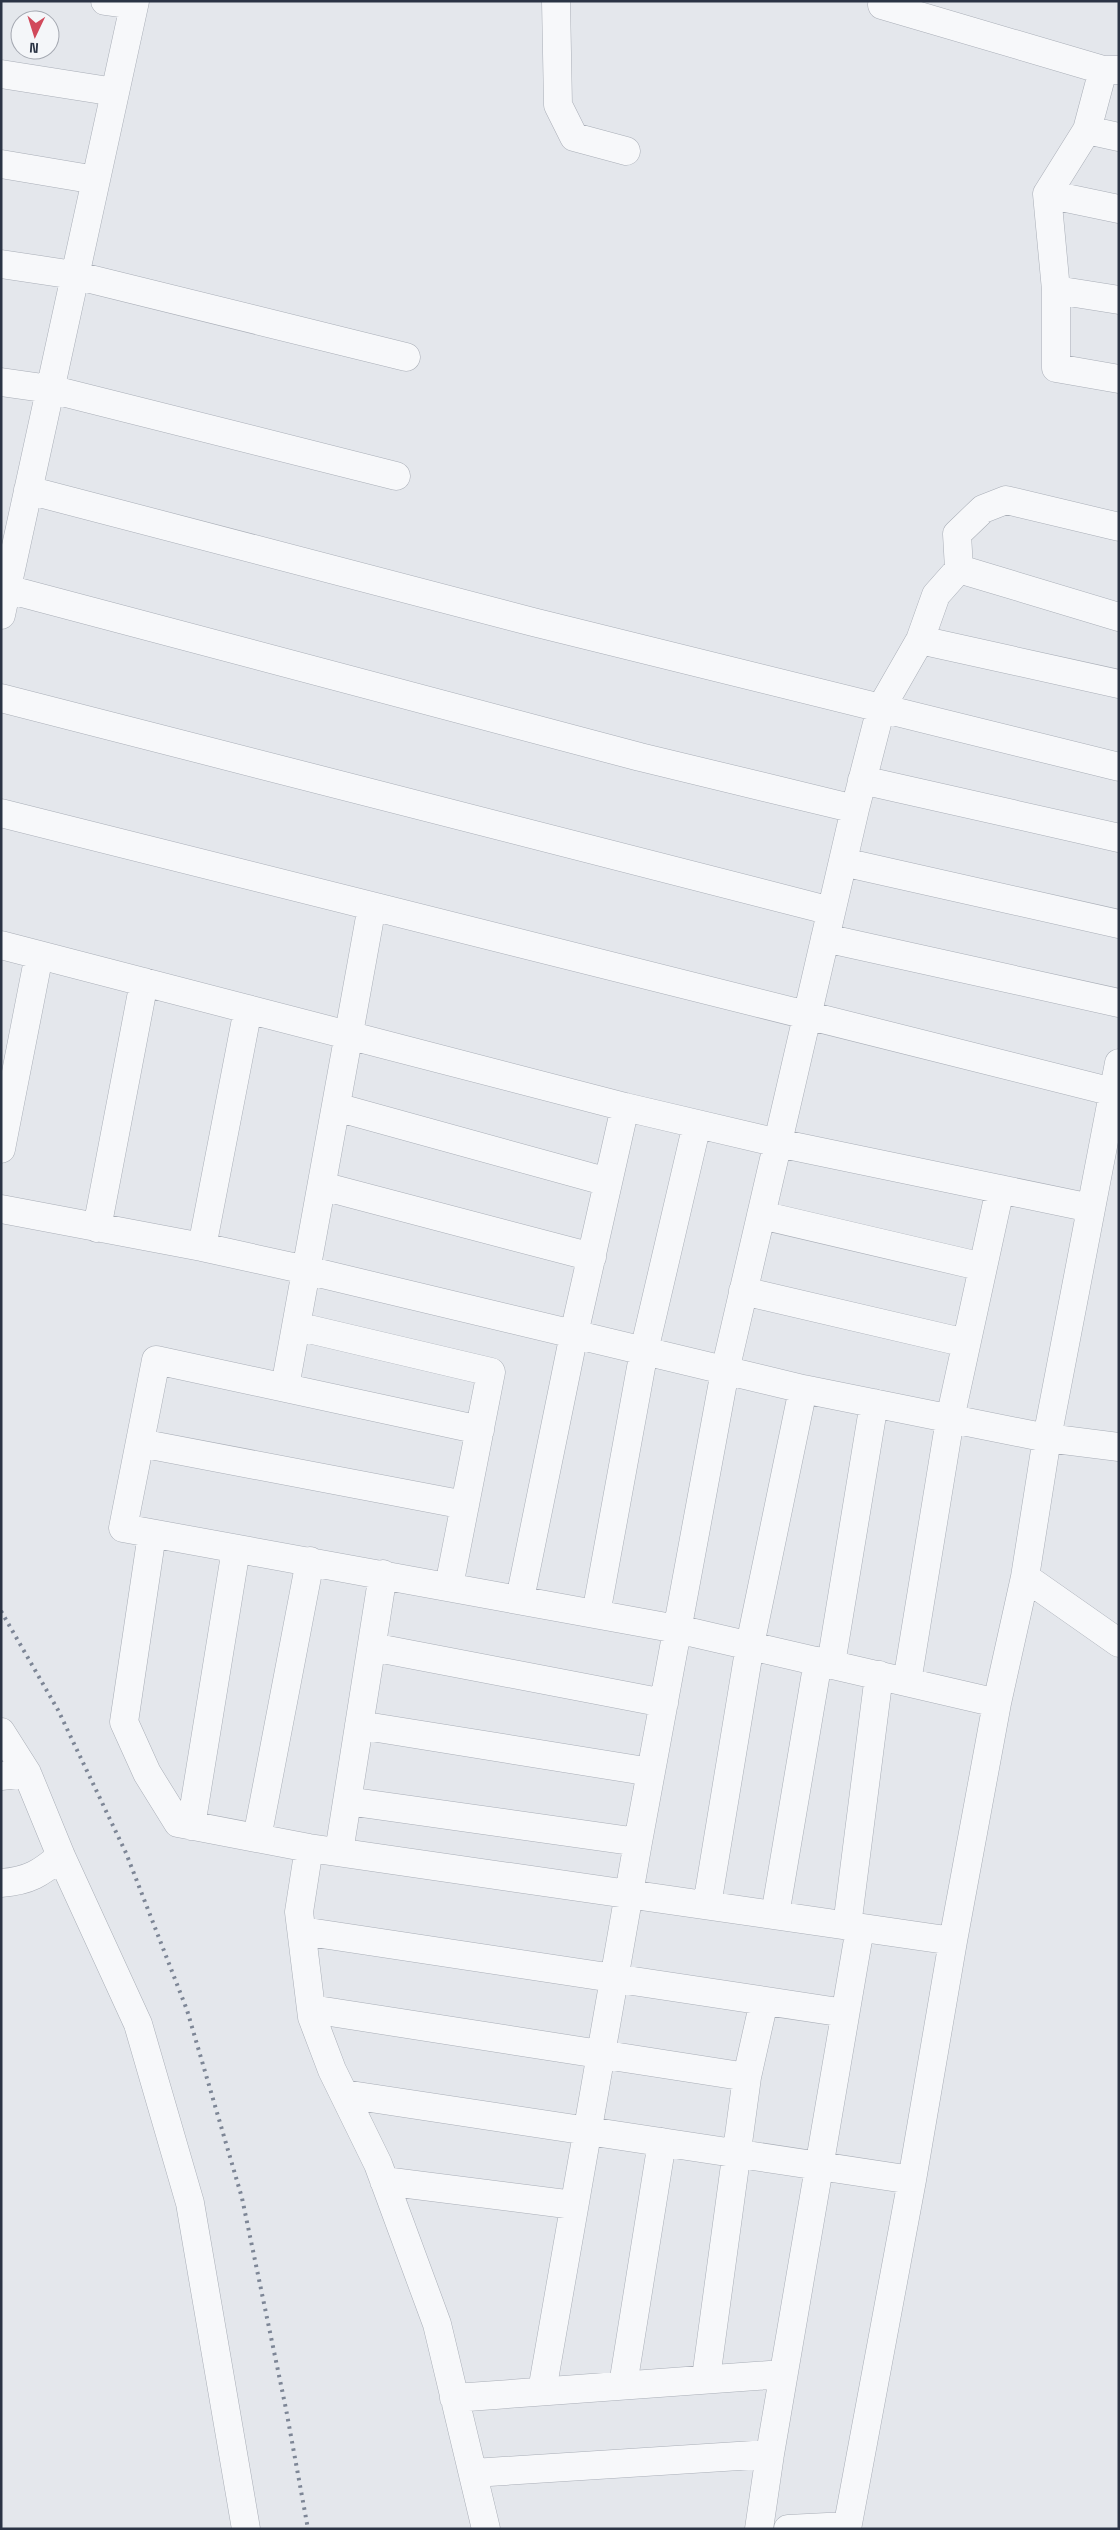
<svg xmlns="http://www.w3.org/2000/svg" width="1120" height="2530" font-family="'Space Grotesk',sans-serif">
<rect width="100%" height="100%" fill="#e4e7ec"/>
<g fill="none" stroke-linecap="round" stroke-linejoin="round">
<defs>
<path id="minor" d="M105 1 134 5
M556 1 558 105 574 137 626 151
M882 5 1103 70H1119
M1103 70 1087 130 1047 194 1056 290V368L1119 379
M1 74 115 92
M1087 130 1119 137
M1 164 96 180
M1047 194 1119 209
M1 264 74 275 406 357
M1056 290 1119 300
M1 382 50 389 396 476
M28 490 533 622 1119 767
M959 569 1119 617
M7 589 640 757 855 809
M1 615 135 1
M920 640 1119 684
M1 698 831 911
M862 780 1119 838
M1 813 1113 1092
M843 862 1119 924
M825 938 1119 1003
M1 945 625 1107 778 1143 1091 1208
M336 1107 608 1182
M1 1149 39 955
M322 1186 592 1257
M1 1209 202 1247 306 1270 803 1389 1047 1438 1119 1447
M761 1215 983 1267
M97 1228 144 982
M202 1247 248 1009
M743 1291 966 1343
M296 1326 491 1372 449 1586
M285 1387 372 906
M480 1430 156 1360 123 1528 677 1629 997 1703
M140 1443 465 1505
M152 1534 124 1722 147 1773 178 1823 309 1848 953 1941
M1025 1577 1119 1643
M520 1599 574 1334 625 1107
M596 1614 644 1351 697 1124
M372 1647 664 1703
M831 1664 874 1403
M907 1682 950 1419 1000 1189
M359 1725 651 1772
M1 1732 27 1773 61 1856 138 2024 190 2203 246 2529
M1 1776 27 1773
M347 1801 638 1842
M191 1826 236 1549
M257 1838 310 1561
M309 1848 299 1912 312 2017 332 2070 378 2164 437 2324 486 2529
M339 1852 383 1574
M1 1883C29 1881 41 1873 61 1856
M707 1905 750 1645 803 1389
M775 1915 818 1661
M847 1926 879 1675
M302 1931 845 2013
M311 2009 747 2077
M344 2094 912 2180
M384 2181 574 2205
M706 2378 747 2077 764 2001
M623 2385 662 2142
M542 2391 638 1842 725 1371 855 809 881 708 920 640 936 595 959 569 957 534 983 509 1006 500 1119 527
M454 2398 783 2374
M473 2473 770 2454
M759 2529 770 2454 860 1928
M788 2529 847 2526
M847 2529 912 2180 953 1941 997 1703 1025 1577 1047 1438 1119 1063"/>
</defs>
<use href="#minor" stroke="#a9aeb7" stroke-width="29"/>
<use href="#minor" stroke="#f7f8fa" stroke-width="28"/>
<path stroke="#7d8696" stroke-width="4" stroke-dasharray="2.5 5" stroke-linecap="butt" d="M1 1611 58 1710 126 1853 187 2010 242 2198 286 2409 308 2529"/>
</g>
<rect width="1120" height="2530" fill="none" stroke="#2b3445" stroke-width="5"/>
<g transform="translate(35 35) rotate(184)"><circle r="24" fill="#f4f6f9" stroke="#a4a8b1"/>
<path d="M0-4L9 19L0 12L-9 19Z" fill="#d1495b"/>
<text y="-8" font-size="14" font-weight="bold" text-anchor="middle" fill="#2b3445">N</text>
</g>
</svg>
